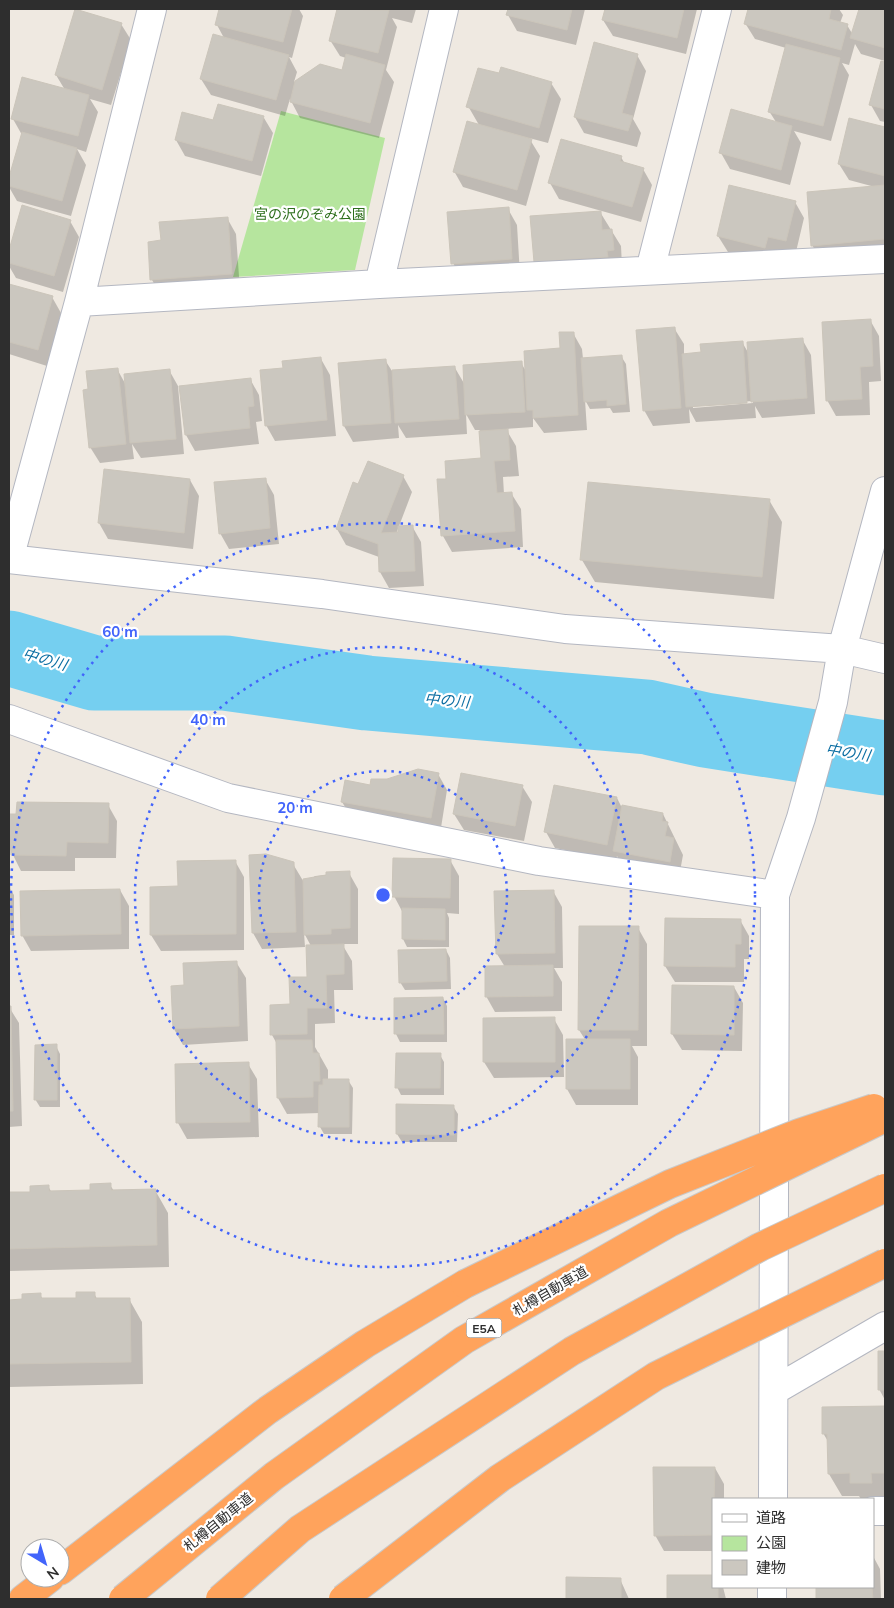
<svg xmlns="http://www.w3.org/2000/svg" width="894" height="1608" font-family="Mulish,'Noto Sans JP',sans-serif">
<rect width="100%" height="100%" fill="#efe9e1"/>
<path fill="#b6e59e" d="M281 111 385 138 355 270 233 277Z"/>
<path fill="#0003" fill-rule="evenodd" d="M221 9H299L303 16 292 58 289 57 297 72 294 82 321 65 343 71 346 58 340 56 330 40 338 9H416L412 23 392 18 397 27 386 70 394 82 379 138 300 118 290 99 285 116 211 95 201 79 224 38 217 25Z
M509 9H585L576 45 517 31 508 15Z
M606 9H697L686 54 613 36 603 20Z
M749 9H839L843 15 840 23 847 25 853 35 860 9H885V61L861 54 855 44 849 65 842 63 849 75 831 141 794 131 801 143 790 185 730 169 721 153 776 122 769 111 786 48 755 39 745 23Z
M121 24 131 40 111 105 90 99 98 112 86 152 77 149 86 165 71 216 17 201 9 187V182L22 135 13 119 65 90 56 75Z
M637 55 646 71 633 119 641 133 637 147 584 133 575 117Z
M882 63 885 64V122L880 121 871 105Z
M551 83 561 99 548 143 529 138 540 156 526 206 463 187 454 171 479 125 468 106Z
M218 106 264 118 273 133 261 176 185 156 176 140 214 121Z
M850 120 885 128V256L822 261 812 245 875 187 849 180 839 164Z
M621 157 625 164 643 169 652 185 641 222 559 199 550 183Z
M795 202 804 218 795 256 774 263 728 252 718 236Z
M23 207 70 221 79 237 63 292 16 278 9 266V254Z
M508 209 517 225 520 275 462 279 453 263Z
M600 212 621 246 622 266 544 278 535 262Z
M227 218 236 234 240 290 161 295 152 280Z
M9 286 52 297 61 313 47 366 9 354Z
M870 320 879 336 881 381 869 382 870 415 836 416 827 400Z
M674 328 684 344V355L702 353 742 342 749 354 802 339 811 355 815 414 762 418 755 406 756 418 696 422 689 409 690 423 653 426 644 410ZM753 401V403L693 408V405Z
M573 333 582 349 583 359 621 356 626 364 630 412 613 413 610 408 590 409 585 400 587 430 544 433 533 418V427L506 429 516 446 519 476 503 477 504 494 511 493 521 509 523 547 452 552 443 536 438 481 447 480 482 459 480 430H475L466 414 467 434 406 438 398 425 399 438 353 442 344 426 339 364 385 360 392 371 455 368 465 385 521 363 526 371 562 349Z
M321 359 330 375 336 436 275 441 266 425 284 369Z
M117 369 126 385 169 370 178 386 184 454 141 458 132 444 134 459 100 463 90 447V390Z
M250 379 259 395 262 421 256 422 259 444 195 451 186 435Z
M403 476 412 492 396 534 412 526 421 542 424 586 389 588 380 572 379 557 346 545 337 529 359 486Z
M265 479 274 495 279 544 229 549 220 533Z
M190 480 199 496 193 549 108 539 99 523Z
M769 500 782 522 774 599 595 582 582 560Z
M438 774 447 790 440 834 352 818 342 802 387 780Z
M522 786 532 802 524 841 464 830 454 814Z
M617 798 621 806 663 814 683 855 679 877 623 867 617 856 616 860 555 848 546 832Z
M108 805 117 821 116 858H75V871H21L9 847V815Z
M450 860 459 876V914L447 913 449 918V947H407L403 939V913L394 896Z
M235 861 244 877V950L161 951 151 935V888H179Z
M293 864 305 884 315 876 349 873 358 889V944H342L352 961 353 990H334L335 1023 315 1024V1047L328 1070V1080H348L353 1088 352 1134H324L320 1127V1113L287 1114 278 1098 277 1044 272 1035 308 978 311 946 304 933 305 947 262 949 253 933Z
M9 887 14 895V935H9Z
M120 890 129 906V949L31 951 22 935Z
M553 891 562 907 563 968H554L562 982V1011L495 1012 486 996 505 967 497 954Z
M740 920 749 936V959H744V982H675L665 966Z
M638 928 647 944V1046H632L638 1057V1105H576L567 1089 586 1041 579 1030Z
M446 950 450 958 451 989 405 990 400 982Z
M236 962 246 978 248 1041 183 1045 174 1029 185 987Z
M734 987 743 1003 742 1051 682 1050 672 1034Z
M443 998 447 1006V1042H400L396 1034Z
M9 1007 19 1023 22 1126 9 1127Z
M554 1019 563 1035 564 1077 494 1078 484 1062Z
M56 1046 60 1054V1107H40L35 1099Z
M440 1055 444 1062V1095H401L397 1087Z
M248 1064 257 1079 259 1137 187 1139 178 1123Z
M398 1106H453L458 1114 457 1142H402L397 1134Z
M110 1185 114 1191 155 1190 168 1213 169 1267 9 1271V1193H32L48 1186 52 1193 92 1192Z
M94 1293 97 1299H129L142 1322 143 1384 9 1387V1301H24L40 1294 43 1300 77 1299Z
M879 1352H885V1400L879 1389Z
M885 1407 884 1505 873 1499H861L859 1496H842L829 1474V1443L823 1433V1408Z
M715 1468 724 1484V1499H713V1551H664L655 1535Z
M873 1556 880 1569 881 1599H817V1587H873Z
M668 1576 713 1587H723L726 1599H668Z
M568 1578 620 1579 629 1599H567Z"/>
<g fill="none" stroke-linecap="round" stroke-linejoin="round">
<path stroke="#75cff0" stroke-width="75" d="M9 648 94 673H225L367 693 647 717 705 730 885 758"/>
</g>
<path fill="#cbc7bf" stroke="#cbc5ba" d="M75 9 122 23 102 90 55 75Z
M219 9H292L283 42 215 25Z
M337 9 389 10 378 53 329 41Z
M508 9H572L567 30 506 15Z
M605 9H684L677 38 602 20Z
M748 9H831L829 19 848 24 841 50 744 24Z
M859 9H885V48L850 38Z
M213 34 289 55 276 100 200 79Z
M594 42 638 54 622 113 633 116 628 131 574 117Z
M786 44 840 58 823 126 768 112Z
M346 54 385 65 370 123 290 102 295 81 320 64 342 70Z
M881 61 885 62V109L869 105Z
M501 67 552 82 539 128 466 107 478 68 499 73Z
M22 77 89 95 78 136 11 119Z
M218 104 264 116 252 161 175 140 182 112 213 120Z
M731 109 792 126 781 170 719 153Z
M849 118 885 127V176L838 164Z
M467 121 532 139 517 190 453 172Z
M22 132 77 148 62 201 9 186V177Z
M561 139 622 156 620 161 644 168 632 207 548 183Z
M729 185 796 201 786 241 768 237 765 248 717 236Z
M885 185V239L811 246 807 192Z
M22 205 71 220 54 276 9 263V250Z
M509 207 512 259 451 264 447 212Z
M601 211 602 230 612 229 614 250 607 251 608 257 534 262 530 216Z
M228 217 232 274 150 280 148 242 161 240 159 222Z
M9 284 53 296 38 350 9 342Z
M871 319 873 366 860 367 862 399 826 401 822 322Z
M675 327 681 408 643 411 636 330Z
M559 332H574L578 415 533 418V410H527L524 351 560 348Z
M803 338 807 398 751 402 747 342Z
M743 341 747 403 686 407 682 354 701 352 700 344Z
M622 355 626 404 607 406V400L584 402 581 358Z
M321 357 327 420 265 426 260 370 283 368 282 361Z
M386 359 391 423 343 426 338 363Z
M522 361 525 412 465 415 463 365Z
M455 366 459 419 395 423 392 370Z
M118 368 126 444 89 448 83 390 88 389 86 371Z
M170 369 176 439 130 443 124 374Z
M251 378 254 406 248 407 250 428 185 435 179 386Z
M508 429 510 460 494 461 497 493 512 492 515 531 441 536 437 479H446L445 461 481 458 479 431Z
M368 461 404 475 381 533 398 532V526L413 525 415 571 379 572 378 544 336 529 353 482 358 484Z
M104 469 190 479 184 533 98 523Z
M266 478 270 528 219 534 214 482Z
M588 482 770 499 762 577 580 560Z
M418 769 439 773 431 818 341 802 345 780 370 785 371 779H387Z
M461 773 523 785 515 826 453 814Z
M554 785 617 797 607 845 544 832Z
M17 802 109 803 108 843 67 842 66 856 11 855 9 814H16Z
M622 805 663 813 662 821 668 822 665 836 674 838 670 862 613 851Z
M266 854 294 862 296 932 252 933 249 855Z
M393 858 451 859 450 898 392 897Z
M236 860V934L150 935V887L178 886 177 861Z
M350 871V928L331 929V934L304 935 303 879 326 875V872Z
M9 886H10V928H9Z
M120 889 121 934 21 936 20 891Z
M554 890 555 953 496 954 494 891Z
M402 908 445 909V940L402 939Z
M665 918 741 919V944H735V967L664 966Z
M579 926H639L638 1030H578Z
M344 944V974L326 975 327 1008H307V1034L270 1035V1005L290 1004 289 977H307L306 945Z
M446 949 447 981 399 983 398 950Z
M237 961 239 1026 173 1029 171 986 184 985 183 963Z
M553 965V996L485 997V966Z
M672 985 734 986V1035L671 1034Z
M443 997 444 1034H394V998Z
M9 1006H11L13 1111H9Z
M555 1017V1062H483V1018Z
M566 1039H630V1089H566Z
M276 1040H312L313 1053H319L320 1081H313V1097L277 1098Z
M57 1044V1100H34L35 1045Z
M396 1053H441L440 1088H395Z
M249 1062 250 1122 176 1123 175 1064Z
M323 1079H349V1127H318L319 1085H323Z
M396 1104 454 1105V1135L396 1134Z
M111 1183V1190L156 1189 157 1245 9 1249V1192H30V1186L49 1185V1191L90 1190V1184Z
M76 1292H95V1298H130L131 1362 9 1364V1300L22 1299V1294L41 1293V1298H76Z
M878 1351H885V1390H878Z
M885 1406V1473H871L872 1483H850V1473L828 1474 827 1434H822V1407Z
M653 1467H715L713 1535 654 1536Z
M667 1575H713V1587H718V1599H667Z
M566 1577 621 1578V1599H566Z
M816 1587H872L873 1599H816Z"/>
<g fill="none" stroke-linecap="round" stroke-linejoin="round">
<defs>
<path id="minor" d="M650 270 717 9
M379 284 444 9
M79 302 379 284 885 259
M9 559 322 594 565 629 842 649 885 659
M9 559 79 302 152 9
M9 719 228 798 539 861 775 895
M775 1390 885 1326
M773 1499 775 895 801 818 833 702 842 649 885 491
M873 1511H885
M772 1599V1587"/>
<path id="motorway" d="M60 1571 268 1410 365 1344 465 1284
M23 1599 50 1578"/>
</defs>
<use href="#minor" stroke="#b4b7c1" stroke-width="30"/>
<use href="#motorway" stroke="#c9c9c9" stroke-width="30"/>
<use href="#minor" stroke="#fff" stroke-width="28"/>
<use href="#motorway" stroke="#ffa35c" stroke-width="28"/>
<defs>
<path id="motorway-bridge" d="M465 1284 670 1184 799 1133 874 1108
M123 1599 274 1476 464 1340 669 1223 885 1118
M220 1599 300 1529 572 1351 760 1247 885 1188
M343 1599 500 1478 656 1376 885 1263"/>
</defs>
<use href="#motorway-bridge" stroke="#c9c9c9" stroke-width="30" stroke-linecap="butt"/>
<use href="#motorway-bridge" stroke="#ffa35c" stroke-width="28"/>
</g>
<g fill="none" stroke="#4264fb" stroke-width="2.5" stroke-dasharray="2.5 5">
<circle cx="383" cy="895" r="124"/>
<circle cx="383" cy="895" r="248"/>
<circle cx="383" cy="895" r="372"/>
</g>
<g text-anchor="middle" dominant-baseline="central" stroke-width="4.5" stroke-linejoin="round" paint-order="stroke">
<rect fill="#fff" stroke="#6d6d6d" stroke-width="1" x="466.5" y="1318.5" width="35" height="19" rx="4"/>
<g font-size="12" font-weight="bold" fill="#2e2e2e">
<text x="484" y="1328">E5A</text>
</g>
<g font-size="14" fill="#2c6e1b" stroke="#fff">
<text x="310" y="214">宮の沢のぞみ公園</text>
</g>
<g font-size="14" fill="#2e2e2e" stroke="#fff">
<text transform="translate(550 1291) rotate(-30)">札樽自動車道</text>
<text transform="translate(218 1522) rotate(-39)">札樽自動車道</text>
</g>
<g font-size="15" font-style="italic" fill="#0d6fa3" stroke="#fff">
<text transform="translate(45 659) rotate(16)">中の川</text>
<text transform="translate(447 700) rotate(5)">中の川</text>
<text transform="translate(848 752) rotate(9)">中の川</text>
</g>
</g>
<circle cx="383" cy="895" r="8" fill="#4264fb" stroke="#fff" stroke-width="2.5"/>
<g font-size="15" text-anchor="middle" font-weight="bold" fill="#4264fb" stroke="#fff" stroke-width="4.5" stroke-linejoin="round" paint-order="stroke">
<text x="120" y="637">60 m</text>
<text x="208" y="725">40 m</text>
<text x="295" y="813">20 m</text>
</g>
<rect width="894" height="1608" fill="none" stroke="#2e2e2e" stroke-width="20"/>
<rect x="712" y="1498" width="162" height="90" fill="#ffffff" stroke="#ababab"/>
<rect x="722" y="1514" width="25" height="8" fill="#ffffff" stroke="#ababab"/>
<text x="756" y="1523" font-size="15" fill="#2e2e2e">道路</text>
<rect x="722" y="1536" width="25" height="15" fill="#b6e59e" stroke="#ababab"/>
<text x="756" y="1548" font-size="15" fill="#2e2e2e">公園</text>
<rect x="722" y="1560" width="25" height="15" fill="#cbc7bf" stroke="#ababab"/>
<text x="756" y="1573" font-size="15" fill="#2e2e2e">建物</text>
<g transform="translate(45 1563) rotate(142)"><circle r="24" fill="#ffffff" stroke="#ababab"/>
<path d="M0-4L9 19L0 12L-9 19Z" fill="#4264fb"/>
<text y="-8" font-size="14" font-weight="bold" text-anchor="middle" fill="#2e2e2e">N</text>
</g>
</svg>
